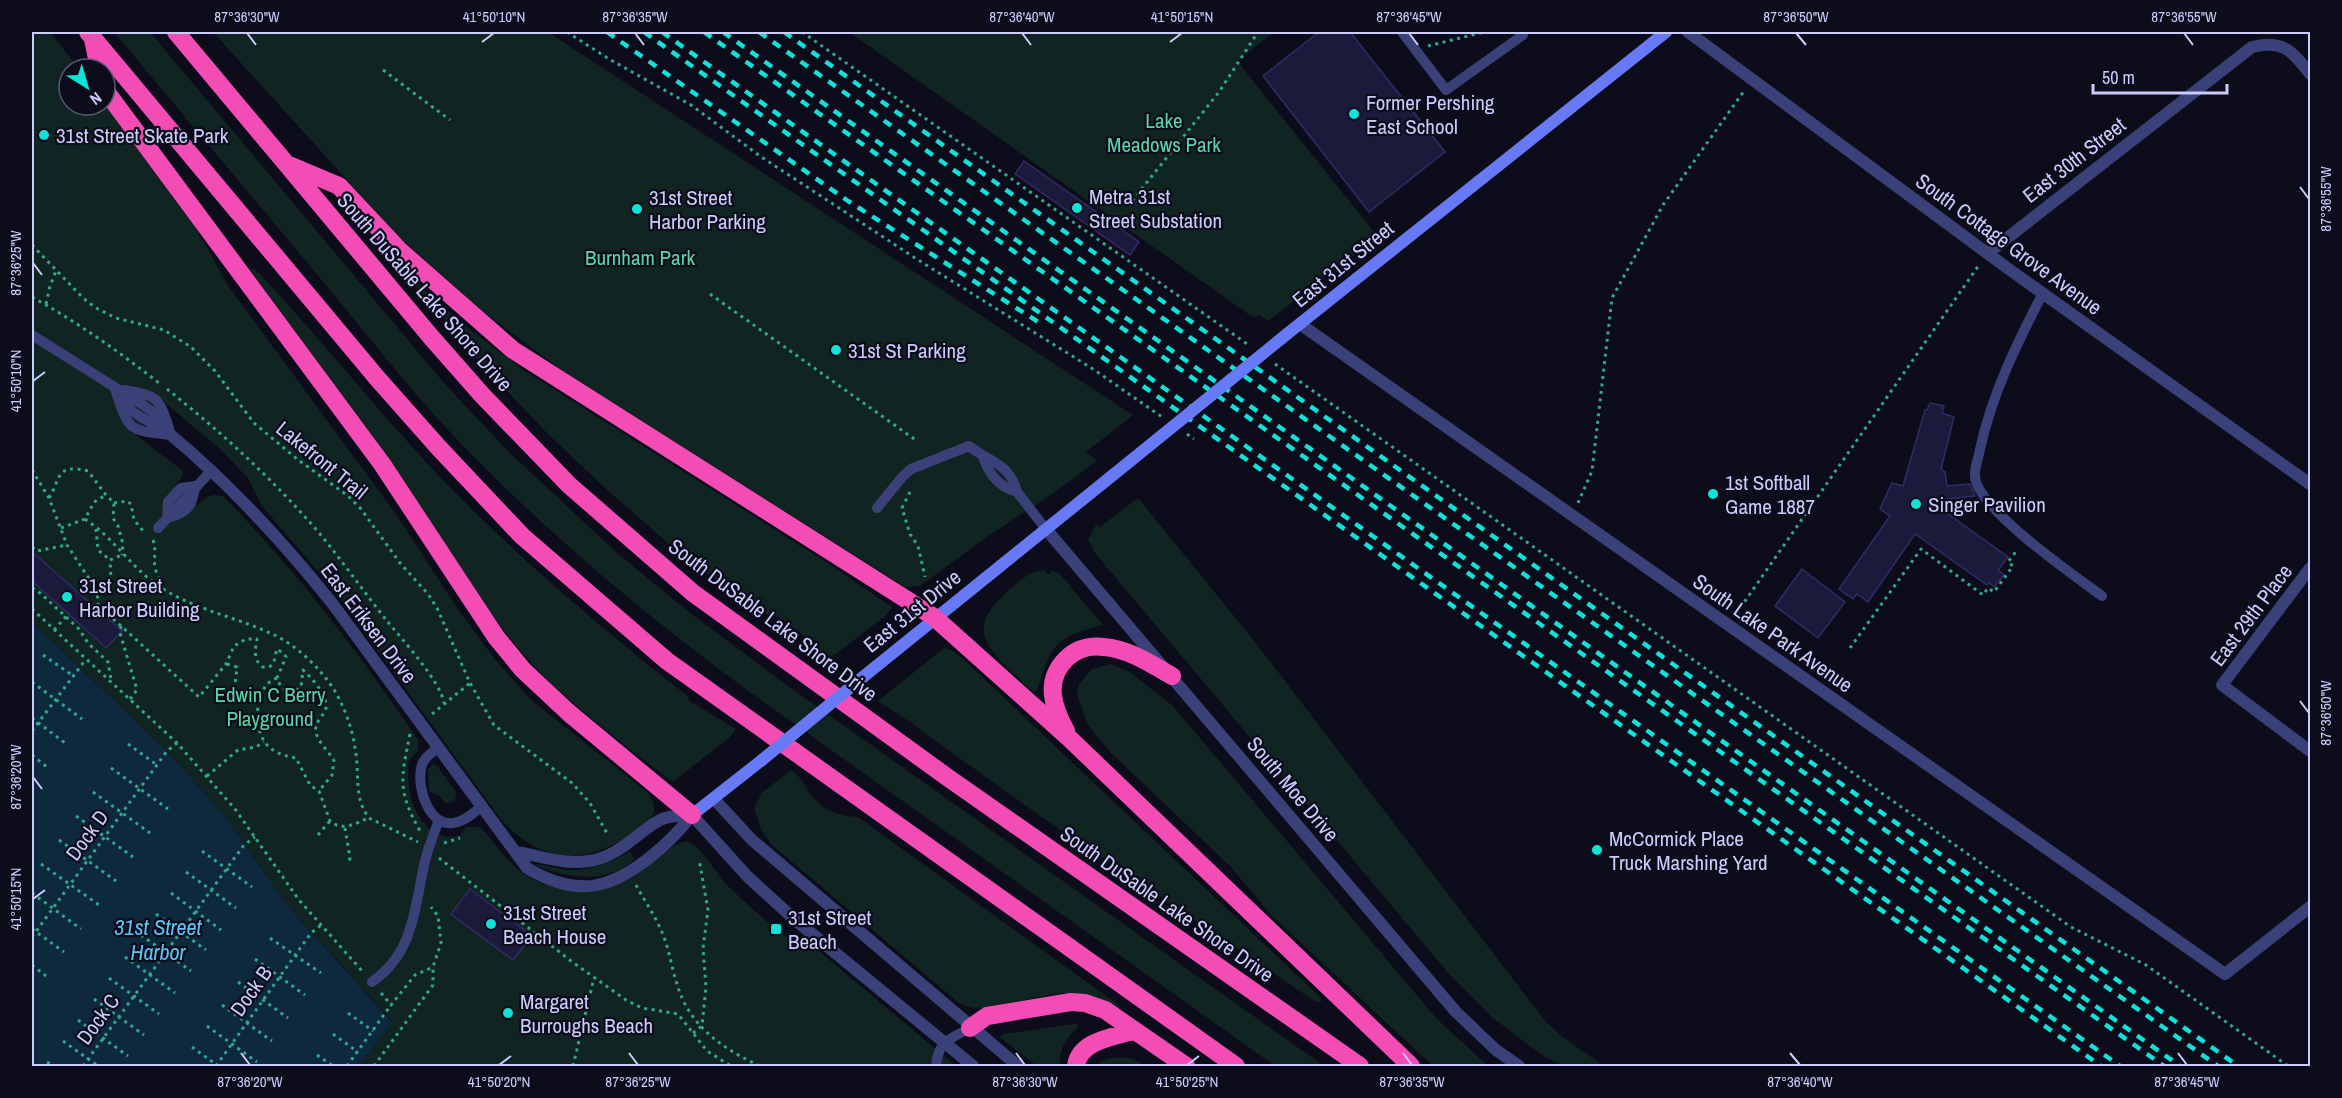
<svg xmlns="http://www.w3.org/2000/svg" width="2342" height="1098" font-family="'Archivo Narrow',sans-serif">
<rect width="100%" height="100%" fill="#0d0c1b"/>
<path fill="#102521" d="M32 32H50L79 69H69V105H105L195 227 229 287 395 513 458 609 493 657 531 700 646 791C651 796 655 803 654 812 652 821 638 828 631 833 584 868 537 862 500 818L328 583 262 506 248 478 220 449 163 401 137 436 183 471V476L175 486 197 505C206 497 212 492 224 497 297 571 360 654 418 740V751C416 754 411 758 409 761 407 767 408 778 409 785 411 812 430 844 461 835L465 827H480C495 841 504 859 520 871 552 896 604 895 637 875 653 865 667 845 686 841 707 849 714 874 730 888 745 902 781 936 798 944 805 947 813 948 820 952L956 1066H359L392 1021 288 906 224 815 167 751 32 622Z
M114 32H150L444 383 509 452 617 553 690 613 788 686 1324 1066H1275L751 693C653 621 559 543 473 456 420 402 373 342 325 284 255 200 184 116 114 32Z
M213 32H548L1133 415 1086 452 1097 461 1055 492 984 539 920 586 905 587 563 371 480 309 395 233Z
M849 32H1274L1237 61 1378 237 1268 321 1259 315 1254 318Z
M397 265 460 322 525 371 826 562 892 607 884 617 825 662 819 658 802 634 779 617 755 612 668 543 606 489 547 433 487 370Z
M254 268C319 336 376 410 441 478 518 558 602 629 689 697L688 700 736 729 730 737 673 782C639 756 604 730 572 702 542 677 517 648 494 617L377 442 251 271 250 269Z
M1138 498 1255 642 1546 1022 1564 1038 1604 1066H1563L1542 1055 1493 1018 1450 975 1095 553 1088 539 1097 523 1100 527Z
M1045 570V573L1050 574V570L1059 573 1103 625C1054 637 1052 644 1037 691L1034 692C1025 686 1018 677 1010 670 976 638 974 621 1009 590 1021 580 1029 571 1045 570Z
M944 648 951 650 960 656 1321 998V1002H1316L1043 818 919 729V728L878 701Z
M1111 664 1131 673 1173 706 1436 1018 1488 1066H1433L1271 915 1230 866 1110 752 1088 725 1077 695 1079 684 1092 669Z
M433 764 437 766 457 793C455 800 454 804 446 803L439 795 429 792 428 769Z
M791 770C805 780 804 788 815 799 826 812 841 816 858 817L1120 1006 1117 1010C1105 1005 1091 997 1078 994 1045 987 990 1019 960 1004L771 844 761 829 754 807 763 792Z
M630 852 634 859C609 885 565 878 535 865 544 864 557 869 567 870 591 871 609 862 630 852Z
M1074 1024H1077L1078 1027C1067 1037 1058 1050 1060 1066H1037L999 1037 1003 1034Z
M1122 1057 1134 1059 1145 1066H1096C1104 1058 1111 1058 1122 1057Z"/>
<path fill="#0e283e" d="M32 622 167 751 224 815 288 906 392 1022 359 1066H32Z"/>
<path fill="#1c1a3b" stroke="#302d66" stroke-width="1.5" d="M1319 32H1350L1445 152 1369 212 1263 76Z
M1024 161 1139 242 1130 255 1015 174Z
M1930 403 1944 406 1942 413 1954 417 1941 469 1945 472 1947 486 1970 484 1975 496 1930 501 2008 557 1998 570 2004 575 1994 587 1989 583 1987 585 1915 534 1868 602 1857 594 1853 599 1839 589 1890 516 1880 509 1892 483 1903 486 1925 410H1927Z
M32 552 122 631 106 648 32 581Z
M1802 569 1845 602 1818 638 1775 606Z
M470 889 532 936 513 960 451 914Z"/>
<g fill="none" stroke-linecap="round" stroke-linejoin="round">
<path stroke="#34a68e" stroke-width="3" stroke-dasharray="3 4.5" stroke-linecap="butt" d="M567 32 609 59 691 105 760 156 915 258 1093 369 1162 417
M802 32 1250 346
M1428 46 1484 32
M383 70 450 120
M1132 201 1219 92 1258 32
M32 245 83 298 96 308 116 318 164 330 191 347 215 371 254 423 297 459 348 496 361 509 400 563 428 594 437 608 470 683 494 725 572 783 590 803 608 835
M710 294 917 441
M32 297C77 322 118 351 159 383
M46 304 50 286 56 271
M1275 364 2071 927 2146 965 2288 1066
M167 389C221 432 275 481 320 534 343 562 364 592 387 621 401 638 441 682 444 703
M1187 434 1194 439
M32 470 49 498 67 545 97 591 98 605 199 697 226 664 234 646 246 639H257C255 650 253 660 263 667 276 669 274 657 277 649L284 654 286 657 277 678C280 687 285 691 293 693L301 687 303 670C312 678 331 699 325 711 321 719 314 723 316 732 318 743 329 751 334 761L332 775 319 791
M910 492 902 508 910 534 918 546 925 577
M49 498C61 479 55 463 88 471L106 495 114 503 113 518 118 526 123 544 122 555
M114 503 127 501 131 504 134 520 144 532
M1578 503 1592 471 1612 298 1663 205 1744 91
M85 519C91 524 98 528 103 533 124 553 138 573 163 589 197 610 236 617 272 634 295 644 319 667 333 688 344 706 352 727 355 748 360 771 353 798 369 818L418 842
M61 528 85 519 94 502 106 495
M96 529 98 550 110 560
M153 540C158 556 150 561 159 578L156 584
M32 547 37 551 67 545
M32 588 38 591 79 629 88 643 108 662 111 679
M97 591 111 579 110 560 122 555
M32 609 177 743 235 809 299 900 363 972
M1736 614 1979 265
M121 626 120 633 137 690 130 699
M54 630 69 613
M1850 648 1921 549 1983 595 1988 588 1994 592 2013 566 2008 562 2018 549
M43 655 72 675
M227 664 237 667 234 694
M277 678C255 685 253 723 264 741 271 752 284 756 296 758L310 785 319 791 330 821C343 832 355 823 369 818
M32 682 82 719
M223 691 258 703
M432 714 470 683
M32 718 65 743
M32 731 86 659
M410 734C401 779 397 790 420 831
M128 744 157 765
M32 755 47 767
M111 768 168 809
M207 776 238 750 256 747 264 742
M93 792 150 833
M76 816 133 857
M345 828 350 858 348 865
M318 835 330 821
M59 840 116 881
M444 843 460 838
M202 851 252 887
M439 858 571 961 626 1000 642 1008 678 1014 707 1051 731 1066
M41 864 99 905
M186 872 236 908
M636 885C644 900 654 914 661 930 669 947 671 966 677 984 689 1026 723 1049 760 1066
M32 893 81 929
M171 893 221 930
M156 914 206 950
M32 929 64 952
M141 935 191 971
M32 937 167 751 177 743
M270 938 321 973
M125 957 175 993
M255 959 305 995
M32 965 46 976
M109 978 159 1014
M238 982 288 1018
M381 993 391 1005 415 975 433 967
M94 999 144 1035
M222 1005 272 1041
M348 1013 373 1031
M78 1020 128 1056
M207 1026 257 1062
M693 1033 702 1026 706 987 703 948 708 910 699 859
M333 1034 358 1052
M63 1041 98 1066
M192 1047 218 1066
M317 1055 333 1066
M47 1062 54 1066
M83 1066 244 845 255 837
M216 1066 311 933 321 925
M347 1066 391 1005
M374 1066 433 985V967L441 943 438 916 431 907
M573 1066 594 978"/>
<path stroke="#3a4178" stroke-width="10" d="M1402 32 1446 90 1523 35
M2043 293C2017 343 1992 394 1980 449 1979 457 1974 468 1975 476 1976 508 2075 576 2102 596
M32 335 143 405 154 413 171 435
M115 389C129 431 127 430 171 435
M124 390C158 396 158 396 169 428
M119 394 133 412 164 431
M1017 492 1045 528
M877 508 903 476 911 469 969 446C989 462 1010 463 1017 492 999 487 989 475 983 457
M167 518 168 502 181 488 195 486
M167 518C187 513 193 506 195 486
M158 528 212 470
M438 748C430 754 422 759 421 769 417 789 429 826 453 823 464 822 473 813 481 807
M372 982C412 954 414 914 423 870 426 853 433 836 439 820
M936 1066C938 1041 950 1039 970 1028"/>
<path stroke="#3a4178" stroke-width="12" d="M1688 32 2010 270 2310 484
M1988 253 2252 47C2282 39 2293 51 2310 74
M1300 324 2225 974 2310 907
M171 435C231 485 283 542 332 603L527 868C546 880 574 890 597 885 632 878 671 842 692 815
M1045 528 1456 1012 1496 1050 1519 1066
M2310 568 2222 685 2310 751
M714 799 752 840 1018 1066
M692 815 747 876 794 919 973 1066
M516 852C542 856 563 865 589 861 619 857 636 833 660 820 669 815 683 816 692 815"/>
<path stroke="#6879f5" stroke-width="12" d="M1287 334 1666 32
M863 677 1113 475
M692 815 762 760"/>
<path stroke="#f34db5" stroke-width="18" d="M88 32 377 378 439 448 522 536 667 661 1236 1066
M176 32 431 337 482 395 569 485 693 593 947 777 1360 1066
M93 39 99 69
M105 90 382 464 496 637 523 670 569 713 692 815
M289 165 339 186 399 250 513 350 934 617 1069 738 1411 1066
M1066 731C1053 707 1044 681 1066 659 1076 649 1089 645 1104 647 1129 649 1151 664 1172 676
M970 1028 987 1016 1071 1002 1085 1003 1105 1010 1186 1066
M1076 1066C1079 1041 1113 1037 1133 1031"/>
<path stroke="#0fe3d9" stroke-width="4.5" stroke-dasharray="9 8" stroke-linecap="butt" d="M607 32 848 201 1043 325
M644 32 2101 1066
M662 32 2120 1066
M704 32 2164 1066
M723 32 2180 1066
M759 32 2218 1066
M784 32 2238 1066"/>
<path stroke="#6879f5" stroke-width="12" d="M1113 475 1287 334
M762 760 863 677"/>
</g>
<path fill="none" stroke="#caccfc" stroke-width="2" d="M247 33 256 45M635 33 644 45M1022 33 1031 45M1409 33 1418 45M1796 33 1806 45M2184 33 2193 45M482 42 494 33M1170 42 1182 33M2300 187 2309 199M33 263 42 275M33 381 45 372M2300 701 2309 713M33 777 42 789M33 899 45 890M241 1053 250 1065M629 1053 638 1065M1016 1053 1025 1065M1403 1053 1412 1065M1790 1053 1800 1065M2178 1053 2187 1065M499 1065 511 1056M1187 1065 1199 1056"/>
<g fill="#0fe3d9" stroke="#0d0c1b" stroke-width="2">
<circle cx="1354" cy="114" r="6"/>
<circle cx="44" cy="135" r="6"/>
<circle cx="1077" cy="208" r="6"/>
<circle cx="637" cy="209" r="6"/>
<circle cx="836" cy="350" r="6"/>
<circle cx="1713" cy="494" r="6"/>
<circle cx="1916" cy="504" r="6"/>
<circle cx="67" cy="597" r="6"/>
<circle cx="1597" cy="850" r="6"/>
<circle cx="491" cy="924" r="6"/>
<rect x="770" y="923" width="12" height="12" rx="3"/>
<circle cx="508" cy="1013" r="6"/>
</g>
<g text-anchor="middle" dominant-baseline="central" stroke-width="4.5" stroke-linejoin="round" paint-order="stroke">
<g font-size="21" fill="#caccfc" stroke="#0d0c1b" text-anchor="start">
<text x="1366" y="102">Former Pershing<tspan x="1366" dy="24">East School</tspan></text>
<text x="56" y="135">31st Street Skate Park</text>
<text x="1089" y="196">Metra 31st<tspan x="1089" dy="24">Street Substation</tspan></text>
<text x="649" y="197">31st Street<tspan x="649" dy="24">Harbor Parking</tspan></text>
<text x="848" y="350">31st St Parking</text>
<text x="1725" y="482">1st Softball<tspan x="1725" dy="24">Game 1887</tspan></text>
<text x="1928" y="504">Singer Pavilion</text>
<text x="79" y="585">31st Street<tspan x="79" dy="24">Harbor Building</tspan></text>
<text x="1609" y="838">McCormick Place<tspan x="1609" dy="24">Truck Marshing Yard</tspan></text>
<text x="503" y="912">31st Street<tspan x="503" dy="24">Beach House</tspan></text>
<text x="788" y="917">31st Street<tspan x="788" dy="24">Beach</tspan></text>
<text x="520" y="1001">Margaret<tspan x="520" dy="24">Burroughs Beach</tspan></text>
</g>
<g font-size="21" fill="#5cd5a6" stroke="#0d0c1b">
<text x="1164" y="120">Lake<tspan x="1164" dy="24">Meadows Park</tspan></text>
<text x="640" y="257">Burnham Park</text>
<text x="270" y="694">Edwin C Berry<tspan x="270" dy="24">Playground</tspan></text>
</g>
<g font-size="21" fill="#caccfc" stroke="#0d0c1b">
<text transform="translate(2074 160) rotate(-38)">East 30th Street</text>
<text transform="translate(2009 244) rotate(36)">South Cottage Grove Avenue</text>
<text transform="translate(1343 264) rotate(-39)">East 31st Street</text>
<text transform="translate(425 292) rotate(49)">South DuSable Lake Shore Drive</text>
<text transform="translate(322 460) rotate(39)">Lakefront Trail</text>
<text transform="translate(912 611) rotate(-39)">East 31st Drive</text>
<text transform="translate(2251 615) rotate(-53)">East 29th Place</text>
<text transform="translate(773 620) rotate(37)">South DuSable Lake Shore Drive</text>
<text transform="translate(369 623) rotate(53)">East Eriksen Drive</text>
<text transform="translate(1773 633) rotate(35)">South Lake Park Avenue</text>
<text transform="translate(1293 789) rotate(50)">South Moe Drive</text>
<text transform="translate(87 835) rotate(-54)">Dock D</text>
<text transform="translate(1167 904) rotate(35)">South DuSable Lake Shore Drive</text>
<text transform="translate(251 991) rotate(-55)">Dock B</text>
<text transform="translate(98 1019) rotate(-54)">Dock C</text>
</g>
<g font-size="22" font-style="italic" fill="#5fc5f5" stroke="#0d0c1b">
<text x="158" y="927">31st Street<tspan x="158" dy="25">Harbor</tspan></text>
</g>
</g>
<rect width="2342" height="1098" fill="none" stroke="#0d0c1b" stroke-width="66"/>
<g transform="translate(87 87) rotate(143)"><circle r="28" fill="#0d0c1b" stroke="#595975" stroke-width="1.5"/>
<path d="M0-4.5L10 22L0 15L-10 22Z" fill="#0fe3d9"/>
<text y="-9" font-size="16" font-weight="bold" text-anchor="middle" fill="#caccfc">N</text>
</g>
<path d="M2093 84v9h134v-9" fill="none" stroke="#caccfc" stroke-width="3"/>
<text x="2102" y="84" font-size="18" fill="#caccfc" stroke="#0d0c1b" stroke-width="4.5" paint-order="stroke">50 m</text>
<rect x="33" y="33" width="2276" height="1032" fill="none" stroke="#caccfc" stroke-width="2"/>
<g font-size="15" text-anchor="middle" fill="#caccfc">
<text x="247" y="22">87°36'30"W</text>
<text x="494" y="22">41°50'10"N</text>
<text x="635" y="22">87°36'35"W</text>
<text x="1022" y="22">87°36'40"W</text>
<text x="1182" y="22">41°50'15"N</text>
<text x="1409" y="22">87°36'45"W</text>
<text x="1796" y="22">87°36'50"W</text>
<text x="2184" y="22">87°36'55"W</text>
<text transform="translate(2326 199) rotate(-90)" y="5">87°36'55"W</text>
<text transform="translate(16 263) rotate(-90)" y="5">87°36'25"W</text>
<text transform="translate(16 381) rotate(-90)" y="5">41°50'10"N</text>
<text transform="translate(2326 713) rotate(-90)" y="5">87°36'50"W</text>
<text transform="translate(16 777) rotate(-90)" y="5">87°36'20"W</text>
<text transform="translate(16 899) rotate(-90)" y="5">41°50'15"N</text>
<text x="250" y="1087">87°36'20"W</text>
<text x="499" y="1087">41°50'20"N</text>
<text x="638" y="1087">87°36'25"W</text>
<text x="1025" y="1087">87°36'30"W</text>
<text x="1187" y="1087">41°50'25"N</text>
<text x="1412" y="1087">87°36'35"W</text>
<text x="1800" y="1087">87°36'40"W</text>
<text x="2187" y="1087">87°36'45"W</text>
</g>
</svg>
